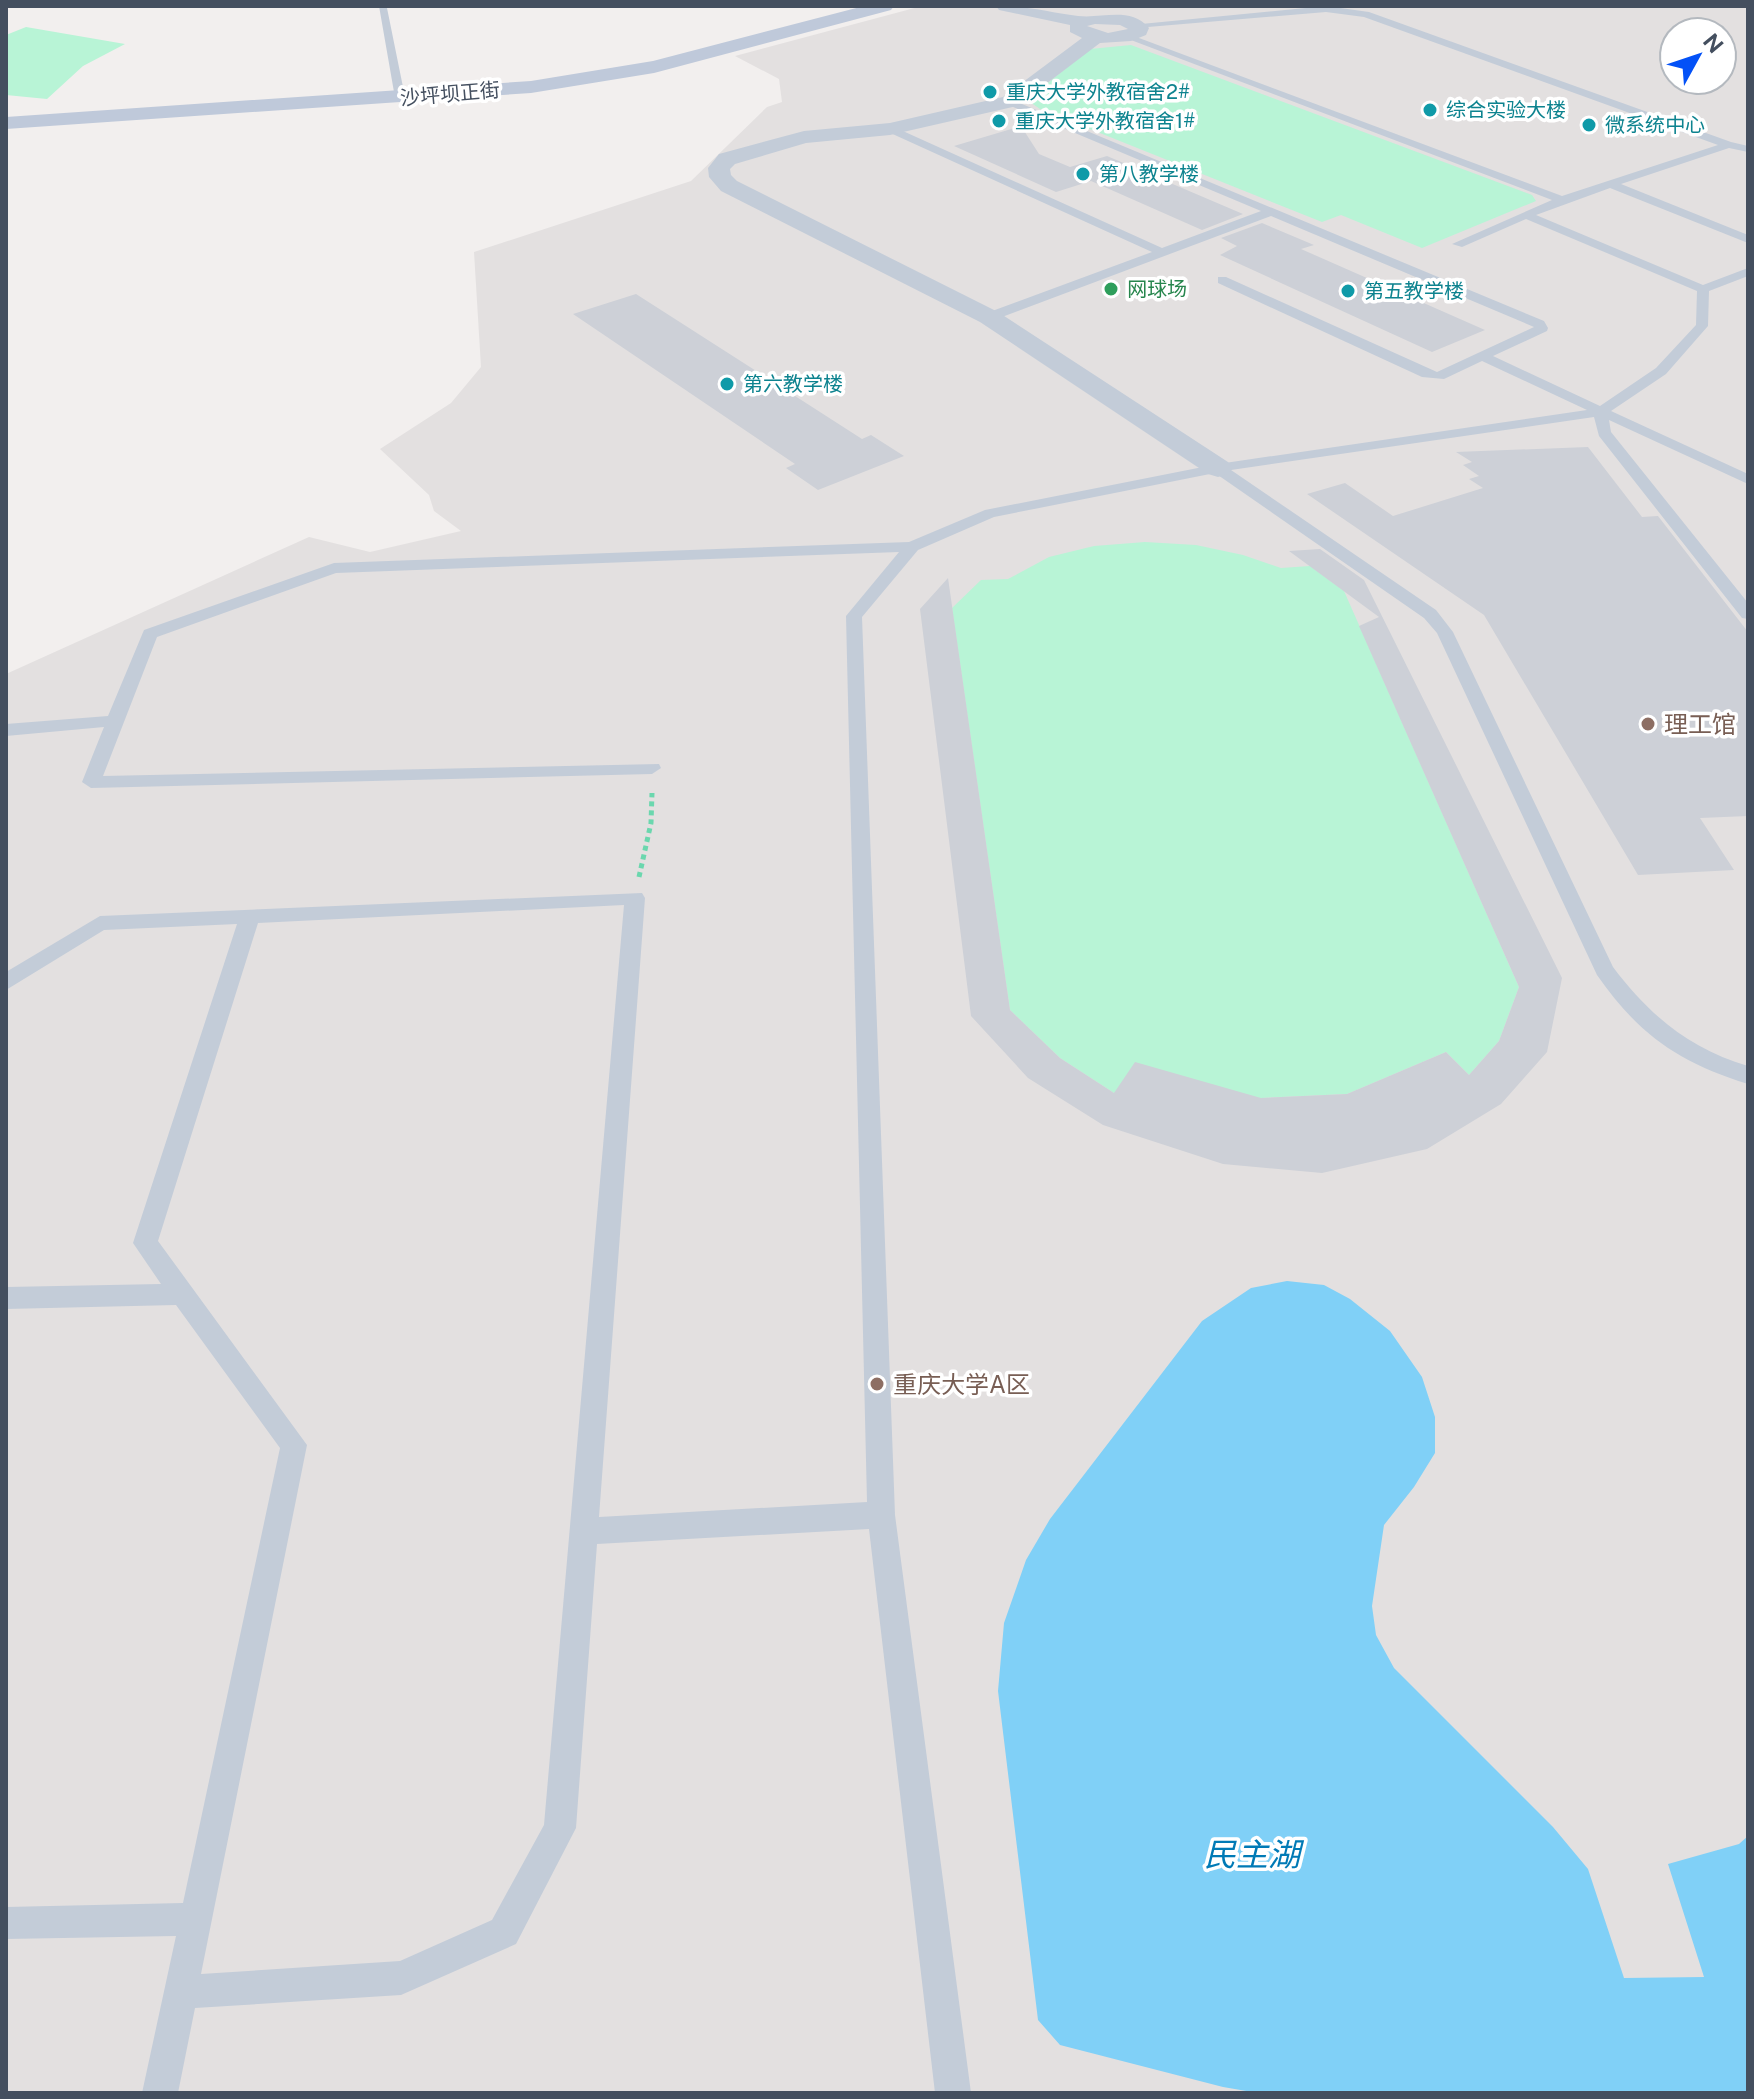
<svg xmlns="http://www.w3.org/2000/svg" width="1754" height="2099" font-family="'Public Sans','Noto Sans SC',sans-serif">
<rect width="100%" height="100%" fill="#f2efee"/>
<path fill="#e3e0e0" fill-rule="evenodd" d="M922 6H1748V2093H6V674L309 537 370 552 461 531 434 511 429 495 380 449 451 403 481 367 474 252 691 181 767 107 782 102 779 79 735 56ZM1674 32H1722V80H1674Z"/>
<path fill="#b8f4d6" d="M26 27 125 44 83 66 47 99 6 95V35Z
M1131 45 1532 195 1536 201 1422 248 1341 215 1322 222 1040 109 1030 102 1034 94 1090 49Z
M1145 542 1196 545 1243 555 1281 568 1310 566 1344 591 1519 987 1499 1041 1469 1075 1446 1052 1347 1094 1261 1098 1114 1093 1060 1058 1010 1010 952 608 981 580 1008 579 1049 557 1094 546Z"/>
<path fill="#80d0f7" d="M1287 1281 1324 1285 1350 1299 1390 1331 1422 1377 1435 1417V1453L1414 1487 1384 1525 1372 1606 1376 1635 1394 1668 1553 1827 1588 1869 1624 1978 1704 1977 1668 1864 1739 1844 1748 1836V2093H1258L1223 2087 1060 2045 1038 2020 998 1691 1004 1623 1026 1560 1050 1519 1202 1321 1251 1288Z"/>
<path fill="#cdd0d7" d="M1021 126 1039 154 1070 167 1107 156 1243 214 1202 230 1091 181 1056 192 954 146Z
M1262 223 1314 245 1301 249 1485 330 1432 352 1220 255 1237 246 1221 238Z
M636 294 862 439 871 435 904 456 818 490 786 468 795 464 573 314Z
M1588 447 1642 517 1658 516 1748 632V816L1700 818 1734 870 1638 875 1484 615 1307 494 1345 483 1393 516 1483 488 1469 479 1479 476 1463 465 1472 462 1456 452Z
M1320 549 1364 580 1562 978 1547 1052 1501 1104 1427 1149 1322 1173 1223 1164 1103 1125 1028 1078 971 1016 920 609 948 578 1010 1010 1060 1058 1114 1093 1135 1062 1261 1098 1347 1094 1446 1052 1469 1075 1499 1041 1519 987 1359 626 1379 617 1289 551Z"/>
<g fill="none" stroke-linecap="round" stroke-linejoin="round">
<path stroke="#6bd7ae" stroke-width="5" stroke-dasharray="5 4" stroke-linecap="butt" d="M639 877 651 823 652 793"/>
<path fill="#c3ccd8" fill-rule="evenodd" d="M379 6 387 8 404 92 399 95 394 92Z
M1326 6 1369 12 1731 142 1748 146V152L1729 148 1621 184 1748 235V243L1610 188 1536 215 1703 285 1748 268V276L1709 291 1708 326 1666 374 1611 411 1748 474V484L1609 420 1611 432 1748 603V619L1742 618 1599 436 1594 417 1231 470 1436 610 1453 632 1613 967C1649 1015 1690 1049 1748 1066V1084C1678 1062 1639 1035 1597 975L1437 633 1424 618 1215 473 994 517 918 550 862 617 895 1515 971 2093H935L869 1529 597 1544 576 1828 516 1944 401 1995 195 2008 178 2093H142L176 1936 6 1939V1907L183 1903 280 1448 176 1305 6 1309V1287L161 1284 133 1243 237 924 104 930 6 990V972L100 916 642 893 645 898 599 1517 867 1502 846 616 899 552 336 573 157 637 103 776 659 764 661 768 652 774 91 788 82 782 104 727 6 736V724L108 716 144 630 334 563 909 542 985 510 1218 464 1587 410 1482 361 1444 379 1422 377 1218 283V277H1226L1437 372 1534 327 1271 216 994 320H984V314L1152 252 886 131V127H894L1162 248 1261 211 1006 104 1005 102 1010 99 1544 321 1548 328 1547 331 1493 356 1600 406 1656 368 1696 325 1697 291 1526 219 1462 247 1452 244 1552 200 1123 37 1131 35 1562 196 1718 145 1364 17 1326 12 1136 28 1131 25ZM624 905 544 1825 492 1920 400 1961 201 1974 307 1445 158 1241 258 923Z"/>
<path fill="#c3ccd8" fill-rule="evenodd" d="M996 6C1028 6 1047 12 1078 16 1102 19 1130 6 1149 28L1146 35 1131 41 1100 43 1017 106 890 135 806 143 735 164 730 169 731 175 737 181 998 312 1228 462 1233 468 1228 474 1218 477 1208 474 980 322 721 191 709 177 708 168 719 154 804 131 890 123 1003 97 1082 38 1070 32V25L999 10ZM1095 24 1120 25 1128 29 1108 33 1087 26Z"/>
<path fill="#bfc9da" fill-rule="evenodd" d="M864 6H894L891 10 654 73 531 93 6 129V117L531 81 653 61Z"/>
</g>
<g fill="#0f9aa8" stroke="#fff" stroke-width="3">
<circle cx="990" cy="92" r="8"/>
<circle cx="1430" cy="110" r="8"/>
<circle cx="999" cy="121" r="8"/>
<circle cx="1589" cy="125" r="8"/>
<circle cx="1083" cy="174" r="8"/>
<circle cx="1348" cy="291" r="8"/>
<circle cx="727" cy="384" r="8"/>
</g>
<circle fill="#2e9e5b" stroke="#fff" stroke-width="3" cx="1111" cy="289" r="8"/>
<g fill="#8d6e63" stroke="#fff" stroke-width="3">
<circle cx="1648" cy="724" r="8"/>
<circle cx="877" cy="1384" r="8"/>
</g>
<g text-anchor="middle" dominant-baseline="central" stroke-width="7" stroke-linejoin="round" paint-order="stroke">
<g font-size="20" fill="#0d838f" stroke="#fff" text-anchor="start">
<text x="1006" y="92">重庆大学外教宿舍2#</text>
<text x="1446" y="110">综合实验大楼</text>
<text x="1015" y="121">重庆大学外教宿舍1#</text>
<text x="1605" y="125">微系统中心</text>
<text x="1099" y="174">第八教学楼</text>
<text x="1364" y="291">第五教学楼</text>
<text x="743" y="384">第六教学楼</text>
</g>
<g font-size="20" fill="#444f5f" stroke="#fff">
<text transform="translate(450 94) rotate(-5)">沙坪坝正街</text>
</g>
<g font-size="20" fill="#27864d" stroke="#fff" text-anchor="start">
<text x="1127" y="289">网球场</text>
</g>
<g font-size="24" fill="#785e54" stroke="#fff" text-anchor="start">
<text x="1664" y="724">理工馆</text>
<text x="893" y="1384">重庆大学A区</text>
</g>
<g font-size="32" font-style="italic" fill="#007ab6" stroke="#fff">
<text x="1252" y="1854">民主湖</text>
</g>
</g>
<rect width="1754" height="2099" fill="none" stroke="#444f5f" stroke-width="16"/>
<g transform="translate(1698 56) rotate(50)"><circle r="38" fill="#ffffff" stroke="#b4b9bf" stroke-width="2"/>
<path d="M0-6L14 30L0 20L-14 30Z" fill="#0351f7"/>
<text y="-12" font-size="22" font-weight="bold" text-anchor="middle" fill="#444f5f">N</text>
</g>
</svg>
